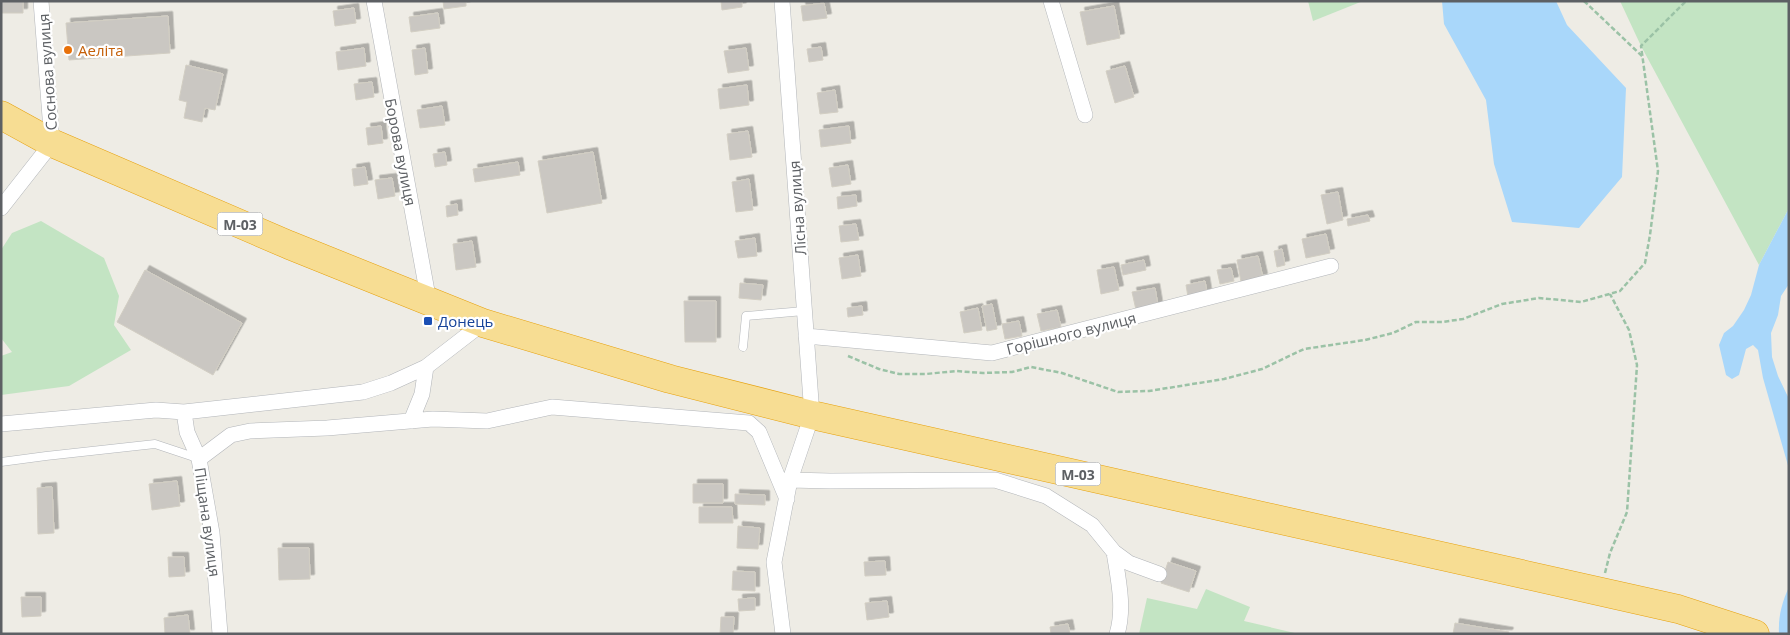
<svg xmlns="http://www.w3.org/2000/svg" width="1790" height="635" font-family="'Open Sans',sans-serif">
<defs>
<filter id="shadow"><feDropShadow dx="4.5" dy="-4.5" stdDeviation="0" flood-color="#0004"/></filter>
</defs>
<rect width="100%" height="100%" fill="#eeece5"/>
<path fill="#c3e4c3" d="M1308 1H1363L1313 21Z
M1620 1H1789V208L1759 265 1641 46Z
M41 221 104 258 119 296 114 325 131 350 69 386 1 395V356L12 352 1 338V250L12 233Z
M1206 589 1250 607 1244 621 1299 634H1139L1147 598 1197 609Z"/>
<path fill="#a9d7fa" d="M1442 1H1556L1567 25 1626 88 1622 177 1579 228 1512 222 1494 164 1486 100 1444 24Z
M1789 208V284L1781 296 1778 315 1771 333 1772 357 1778 376 1789 399V469L1763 378 1758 350 1753 345 1746 349 1739 375 1732 379 1726 375 1719 345 1724 333 1733 326 1744 310 1751 295 1759 265Z
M1789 587V634H1779C1778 617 1782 602 1789 587Z"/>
<path fill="#cac7c2" stroke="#d2cec3" filter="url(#shadow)" d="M1 1H23V13H1Z
M443 1H466V6L444 9Z
M721 1H742V7L722 10Z
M824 3 827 18 803 21 801 6Z
M1114 6 1120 38 1087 45 1080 12Z
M354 8 356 23 335 26 333 11Z
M438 13 440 28 411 32 409 17Z
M168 16 170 53 69 60 66 23Z
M821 47 823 60 809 62 807 49Z
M364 48 366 66 338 70 336 52Z
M425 48 428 73 415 75 412 50Z
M746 48 749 70 728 73 724 51Z
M186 65 223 74 215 110 205 108 202 122 184 118 187 102 179 100Z
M1125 66 1134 97 1115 103 1106 71Z
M372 82 374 97 356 100 354 84Z
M747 85 749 105 720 109 718 89Z
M835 90 838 112 820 114 817 93Z
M442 106 445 125 420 128 417 110Z
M381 126 383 143 368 145 366 128Z
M849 126 851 143 821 147 819 130Z
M748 131 752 157 730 160 727 134Z
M445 152 447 165 435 167 433 154Z
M593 152 602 203 547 213 538 161Z
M518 162 520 175 475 182 473 169Z
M848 165 851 184 832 187 829 168Z
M365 167 368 184 354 186 352 169Z
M392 178 395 196 378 199 375 180Z
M749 179 753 210 736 212 732 182Z
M1338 192 1343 220 1327 224 1321 195Z
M856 195 857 206 838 209 837 197Z
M457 204 458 215 447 217 446 206Z
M1368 215 1370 221 1348 226 1347 219Z
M856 224 859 240 841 242 839 226Z
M1326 234 1330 253 1306 258 1302 239Z
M755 238 757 256 738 258 735 241Z
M472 241 476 267 456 270 453 244Z
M1282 249 1285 265 1277 267 1274 251Z
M858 255 861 276 842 279 839 258Z
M1258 256 1263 278 1241 282 1237 260Z
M1144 260 1146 270 1123 275 1121 265Z
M1114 267 1119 290 1101 294 1097 270Z
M1231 268 1234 281 1220 284 1217 270Z
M145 270 242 323 213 375 117 322Z
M1205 281 1207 293 1188 297 1186 285Z
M740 283 763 285 761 300 739 298Z
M1155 288 1158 306 1136 310 1132 292Z
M684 301H716V342H685Z
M992 304 997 329 987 331 982 306Z
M862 306 863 315 848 317 847 308Z
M978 308 982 330 964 333 960 312Z
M1057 310 1061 327 1041 331 1037 314Z
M1019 321 1022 336 1005 339 1002 324Z
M177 481 180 506 152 510 149 484Z
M693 484H723V503H693Z
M52 487 54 533 38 534 37 488Z
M735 494 765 495V505L735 504Z
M699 507H732L733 523H699Z
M738 526 760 528 758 549 737 548Z
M278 548H309L310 579 279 580Z
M168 557H184L185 576 169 577Z
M885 561 886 575 865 576 864 562Z
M1168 562 1196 571 1189 592 1161 583Z
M733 571 755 572V591L732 590Z
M21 597H41V616L22 617Z
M755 598V610L739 611 738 599Z
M887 601 889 617 867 620 865 603Z
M188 615 190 634H165L164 618Z
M721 617H734L733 634H720Z
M1455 623 1509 632 1508 634H1453Z
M1068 624 1070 634H1051L1050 627Z"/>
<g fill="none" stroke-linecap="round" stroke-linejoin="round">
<defs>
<path id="lane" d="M743 347 746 316 804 311
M1 462 46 456 155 444 197 458"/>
<path id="street" d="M374 1 429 302
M782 1 812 415 790 480 774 562 783 634
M1051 1 1085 115
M1 208 52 143 41 1
M806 336 992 353 1331 266
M184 412 187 432 199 459 212 533 220 634
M411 421 422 394 426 367
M1 424 156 410 184 412 363 392 391 383 426 367 483 323
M199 459 231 435 250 431 327 428 433 419 487 421 552 407 749 423 759 432 787 499
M790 480 830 481 995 480 1046 496 1092 525 1114 552 1129 563 1159 574
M1114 552C1118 578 1125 608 1117 634"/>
<path id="highway" d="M1 115 52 143 289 245 483 323 670 379 812 415 1678 609 1755 634"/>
</defs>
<use href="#lane" stroke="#b2b5b9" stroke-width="9"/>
<use href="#street" stroke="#b2b5b9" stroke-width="16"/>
<use href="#highway" stroke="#e6a10d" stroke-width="29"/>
<path stroke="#9bc2a6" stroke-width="2.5" stroke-dasharray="5 2.5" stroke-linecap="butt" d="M1584 1 1643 57
M848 356 879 369 899 374H926L956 371 983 373 1012 372 1031 367 1062 373 1118 392 1149 391 1224 379 1262 369 1304 349 1365 340 1393 333 1416 322H1442L1463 319 1502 304 1539 298 1581 302 1620 291 1645 263 1650 235 1658 171 1641 46 1686 1
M1605 573 1610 553 1627 512 1637 365 1629 330 1610 294"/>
<use href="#lane" stroke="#fff" stroke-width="8"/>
<use href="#street" stroke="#fff" stroke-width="15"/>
<use href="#highway" stroke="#f7dd93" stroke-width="28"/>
</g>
<circle fill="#e8710a" stroke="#fff" stroke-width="2" cx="68" cy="50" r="5"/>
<rect fill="#1a4fb4" stroke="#fff" stroke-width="2" x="423" y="316" width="10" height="10" rx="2.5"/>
<g text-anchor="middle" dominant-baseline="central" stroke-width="4.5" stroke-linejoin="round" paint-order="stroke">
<g fill="#fff" stroke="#8e9092" stroke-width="1">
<rect x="217.5" y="212.5" width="45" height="23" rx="4"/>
<rect x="1055.5" y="462.5" width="45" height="23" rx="4"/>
</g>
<g font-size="14" font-weight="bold" fill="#5d6064">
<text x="240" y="224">М-03</text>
<text x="1078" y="474">М-03</text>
</g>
<g font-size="15" fill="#c56008" stroke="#fff" text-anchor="start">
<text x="78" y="50">Аеліта</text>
</g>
<g font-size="15" fill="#5d6064" stroke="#fff">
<text transform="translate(47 72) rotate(-94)">Соснова вулиця</text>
<text transform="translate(401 152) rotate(79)">Борова вулиця</text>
<text transform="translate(797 208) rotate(-94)">Лісна вулиця</text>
<text transform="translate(1071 333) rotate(-14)">Горішного вулиця</text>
<text transform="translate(208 522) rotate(82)">Піщана вулиця</text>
</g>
<g font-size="15" fill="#164399" stroke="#fff" text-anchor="start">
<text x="438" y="321">Донець</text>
</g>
</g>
<rect width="1790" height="635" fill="none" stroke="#5d6064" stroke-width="5"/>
</svg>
